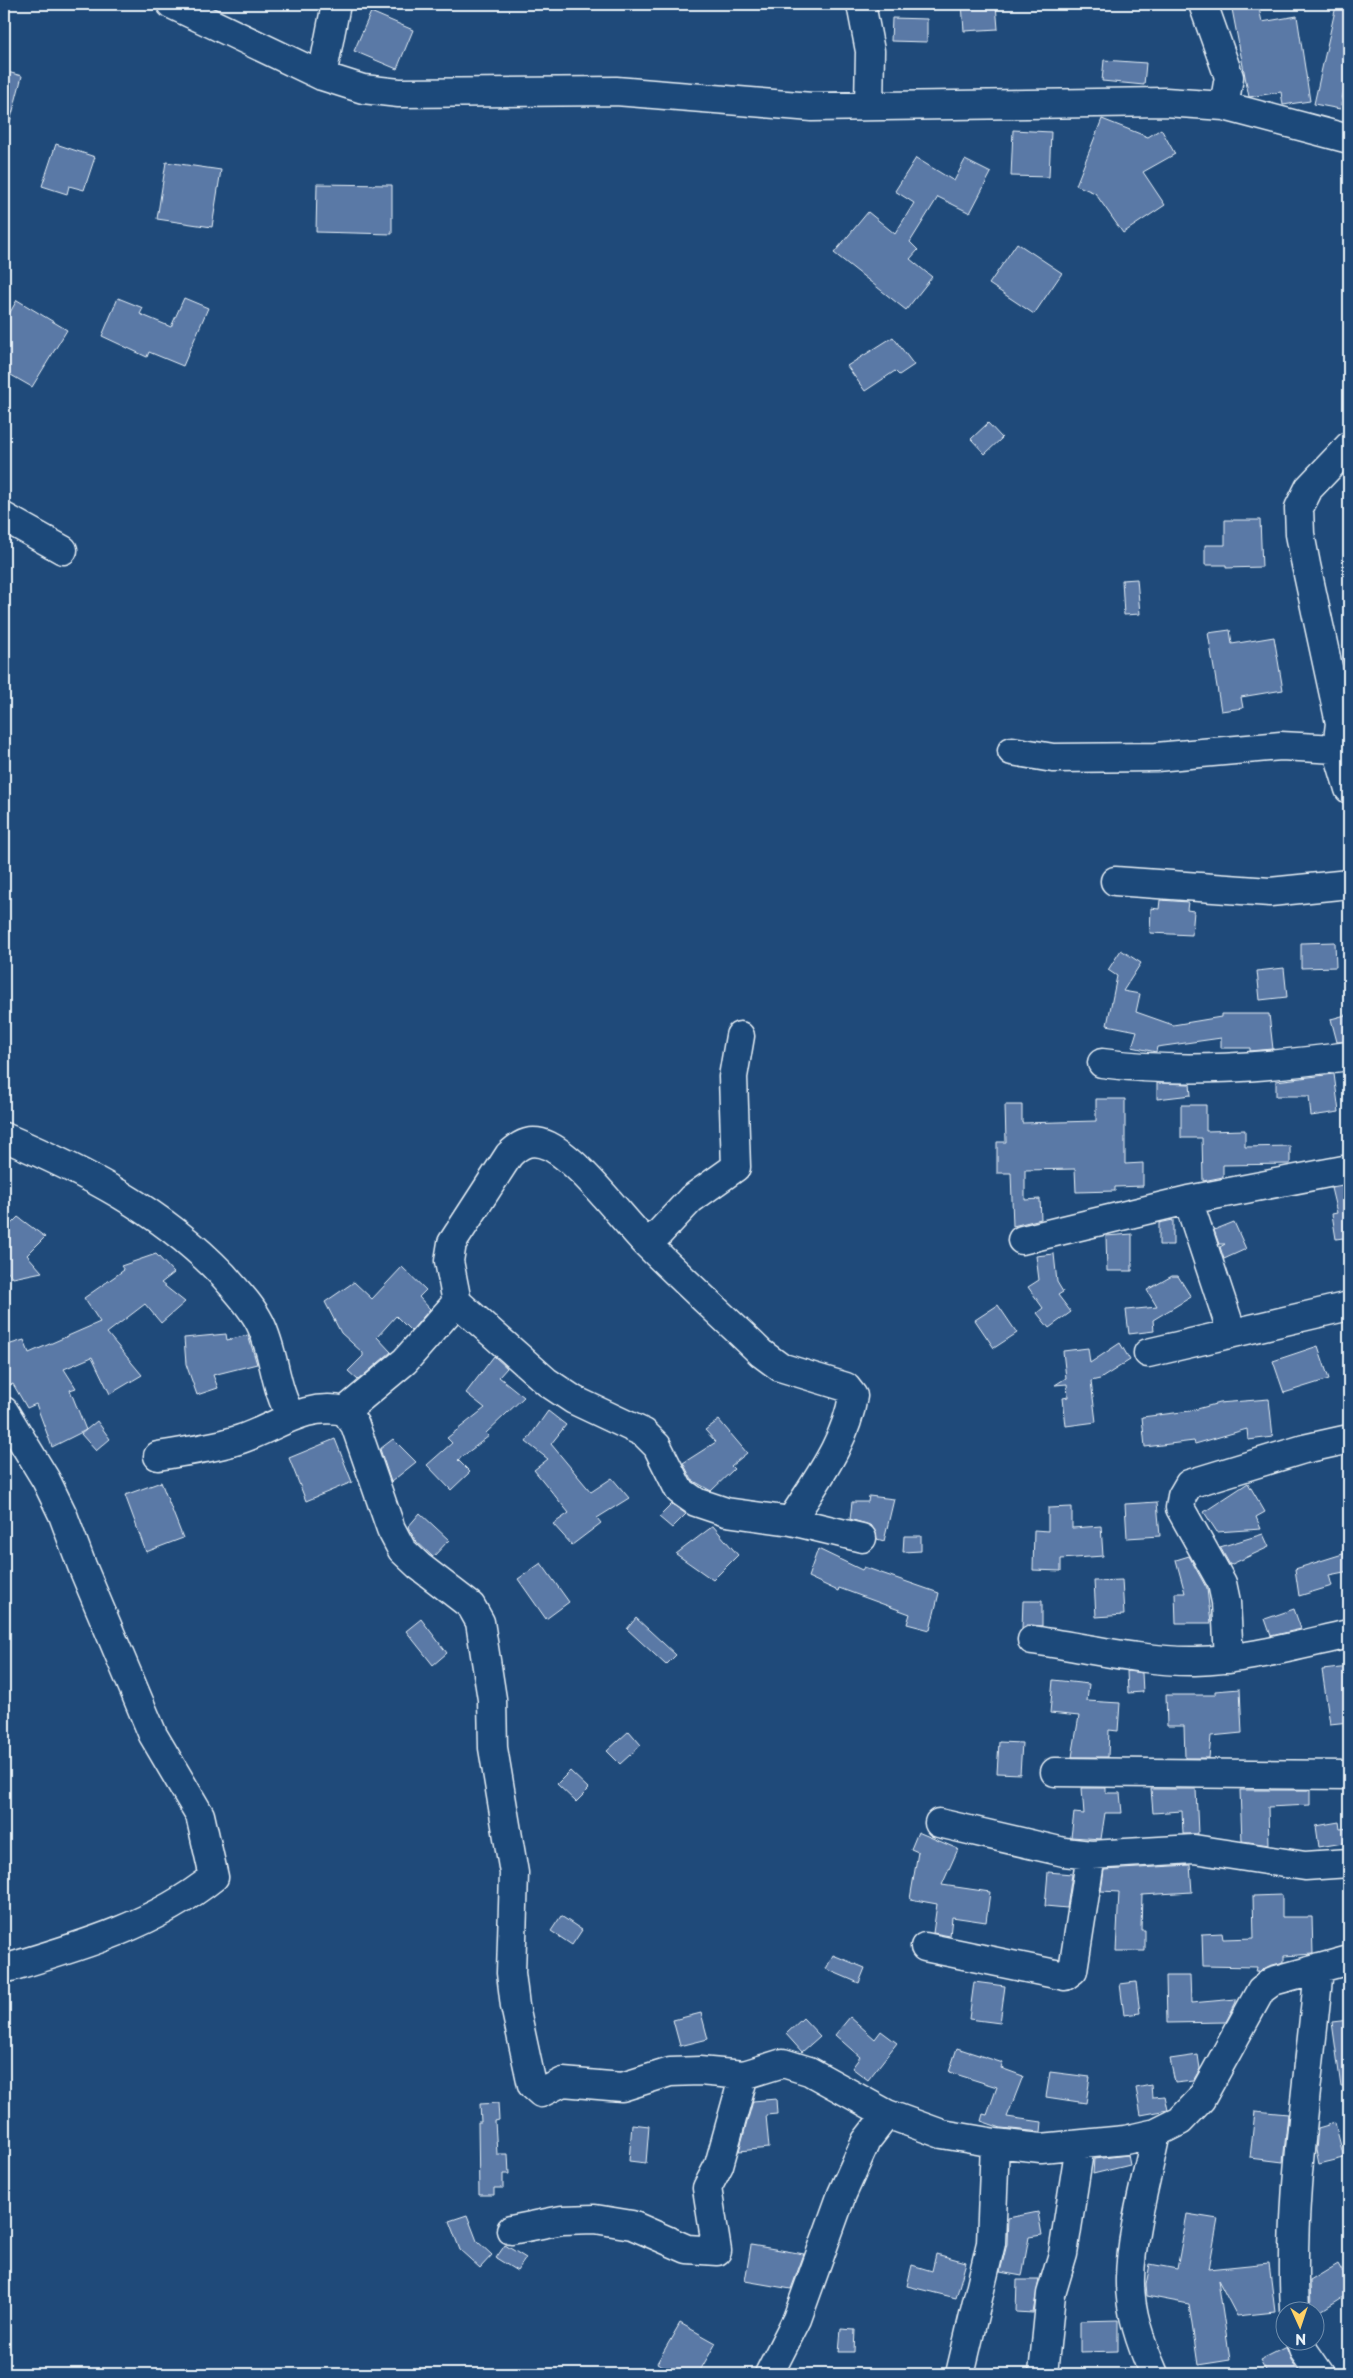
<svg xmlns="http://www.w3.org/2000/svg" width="1353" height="2378" font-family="'Playpen Sans',sans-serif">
<rect width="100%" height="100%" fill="#1f4a7a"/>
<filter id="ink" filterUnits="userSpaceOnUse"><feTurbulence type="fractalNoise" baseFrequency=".02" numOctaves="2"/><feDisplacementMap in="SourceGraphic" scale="10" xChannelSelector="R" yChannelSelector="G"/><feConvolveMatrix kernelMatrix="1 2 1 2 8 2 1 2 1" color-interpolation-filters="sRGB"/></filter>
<g filter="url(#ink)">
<path fill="#5a79a6" stroke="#e8f1f8" d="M962 4H996L998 29 964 31Z
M1231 4H1258L1262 22 1297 16 1310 101 1283 105 1281 92 1249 97Z
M1336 6 1349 9V66L1340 109 1314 104Z
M371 12 413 30 397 69 354 51Z
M892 18 927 19V42L891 41Z
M1104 60 1146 63 1144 85 1102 81Z
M4 71 22 76 9 126 4 125Z
M1102 119 1148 137 1161 129 1175 154 1143 172 1165 205 1123 233 1095 193 1076 185Z
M1013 130 1051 132 1049 177 1011 176Z
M56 144 95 157 84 190 69 186 67 194 42 186Z
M916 158 954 181 965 160 991 173 970 213 938 197 910 242 918 250 910 259 932 277 906 310 834 253 868 212 895 234 914 203 895 191Z
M166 162 221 170 212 227 157 219Z
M317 184 392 185V234L316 232Z
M1017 243 1062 273 1034 314 989 284Z
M118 298 143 308 140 314 171 327 184 298 208 308 183 366 149 352 147 357 102 336Z
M17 300 67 330 32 387 4 371V323Z
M893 337 914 365 899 375 895 371 865 391 847 366Z
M988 423 1002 438 985 454 971 439Z
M1225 520H1260L1262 567 1226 568V565H1205V545H1225Z
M1137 579 1140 614 1124 615 1122 580Z
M1230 630 1232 644 1274 637 1283 690 1241 697 1243 708 1221 711 1208 633Z
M1160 900 1188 902 1187 910 1194 911 1192 935 1150 933 1151 908 1159 909Z
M1335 942 1336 967 1301 968V943Z
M1121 950 1141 963 1123 991 1140 994 1136 1012 1173 1025 1221 1017V1014H1269L1273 1049 1250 1051V1048H1221V1038L1157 1047 1156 1052 1132 1047 1137 1031 1107 1025 1117 976 1108 970Z
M1284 968 1287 997 1260 1000 1257 971Z
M1349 1014V1041L1337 1042 1331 1019Z
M1334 1074 1339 1112 1311 1116 1309 1096H1276V1081Z
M1157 1083 1190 1084 1191 1095 1157 1099Z
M1096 1099H1125V1164L1143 1163V1186L1115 1187V1191L1076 1192 1075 1169 1025 1170V1200L1040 1199 1041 1219 1013 1226 1011 1173H997V1142H1006L1005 1105H1022V1123L1096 1121Z
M1181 1105H1206V1131L1245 1130V1147L1290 1146V1164L1223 1165V1177L1203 1181 1202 1138H1181Z
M1349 1185V1240L1344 1241 1343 1238 1336 1239 1332 1214 1337 1213 1331 1188Z
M18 1217 45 1237 27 1255 42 1272 13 1278 4 1268V1231Z
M1173 1220V1245H1159V1223Z
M1234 1222 1246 1249 1224 1259 1220 1247 1225 1244H1219L1214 1230Z
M1132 1234V1271H1107L1106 1236Z
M156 1254 174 1273 161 1283 185 1302 161 1323 145 1304 107 1333 142 1375 110 1394 92 1357 64 1369 76 1388 70 1390 86 1430 52 1447 36 1404 27 1408 13 1384 4 1387V1346L24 1340 29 1353 100 1322 84 1298 124 1270 121 1266Z
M1054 1254 1057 1282 1063 1292 1058 1295 1071 1312 1049 1328 1037 1313 1043 1308 1028 1287 1039 1280 1036 1256Z
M402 1267 426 1290 419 1297 430 1309 411 1331 396 1316 377 1337 391 1352 358 1380 348 1371 363 1356V1353L341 1333 325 1302 354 1282 372 1299Z
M1172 1276H1178L1191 1297 1153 1320 1154 1331 1129 1334 1126 1310 1157 1307 1147 1290Z
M998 1305 1017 1333 994 1348 975 1320Z
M226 1334 227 1340 248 1335 257 1364 213 1375 218 1388 197 1395 186 1364 184 1338Z
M1120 1343 1130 1360 1100 1379 1091 1381 1096 1422 1066 1426 1063 1398 1068 1397 1067 1384 1055 1385 1066 1378 1063 1351 1088 1348 1090 1363Z
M1318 1346 1329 1379 1284 1393 1273 1361Z
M494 1356 507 1368 499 1377 524 1397 486 1433 489 1436 458 1460 470 1472 451 1490 427 1465 452 1443 447 1438 485 1408 466 1393Z
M1269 1399 1273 1437 1248 1440 1247 1429 1195 1444 1194 1441 1145 1447 1142 1417 1190 1411 1219 1403Z
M548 1411 566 1425 551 1444 591 1492 612 1478 629 1498 597 1518 601 1523 572 1545 553 1524 569 1513 534 1470 548 1459 526 1442Z
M719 1420 747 1453 731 1466 734 1469 711 1491 692 1480 683 1463 716 1442 705 1430Z
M97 1421 110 1439 96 1451 81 1434Z
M335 1439 352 1482 306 1501 289 1458Z
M393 1439 416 1462 391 1482 380 1449Z
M161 1482 183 1538 146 1552 125 1495Z
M1248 1483 1265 1512 1256 1517 1261 1529 1217 1532 1204 1512Z
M869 1496 894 1499 884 1541 877 1539 872 1526 850 1519 852 1502H868Z
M1157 1502 1160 1536 1127 1538 1125 1504Z
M672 1504 686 1514 672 1528 659 1517Z
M1072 1507V1528L1101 1526 1103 1556 1061 1559V1571L1033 1570 1034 1530 1048 1531V1508Z
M420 1513 449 1540 433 1557 415 1540 408 1527Z
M713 1526 738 1555 713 1580 676 1554Z
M1263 1534 1269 1547 1230 1565 1220 1547Z
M904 1536H921V1551L903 1552Z
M818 1549 862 1570 864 1567 939 1593 930 1630 907 1624 910 1614 839 1588 838 1591 808 1577Z
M1349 1552V1571L1329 1575 1332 1586 1299 1596 1295 1569Z
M1189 1556 1207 1589 1211 1623H1176L1175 1593H1185L1176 1560Z
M541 1563 569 1602 546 1619 518 1579Z
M1122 1580 1124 1615 1096 1617 1094 1581Z
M1023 1601H1042V1626L1027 1625 1022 1628Z
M1294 1609 1301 1629 1271 1636 1265 1619Z
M636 1618 676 1655 666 1665 627 1629Z
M421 1619 447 1653 433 1665 406 1631Z
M1349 1667V1722L1330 1724 1322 1670Z
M1127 1671 1142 1673 1143 1692 1128 1693Z
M1053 1680 1089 1684 1087 1701 1120 1703 1118 1731 1109 1730 1108 1757H1072L1079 1716 1050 1713Z
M1240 1689 1242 1733 1211 1736 1209 1758H1185L1184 1726H1167L1166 1695H1215V1691Z
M629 1731 641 1745 620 1764 607 1751Z
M999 1742 1022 1743 1020 1774 997 1773Z
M570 1771 589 1789 576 1802 557 1784Z
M1082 1788H1106V1793H1120L1122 1813H1105L1101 1839 1071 1837 1074 1813 1084 1814Z
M1151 1789H1196L1198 1834H1183L1182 1811 1153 1813Z
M1240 1790H1310V1805L1268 1807 1269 1845 1242 1841Z
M1339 1822 1340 1829 1349 1828V1842L1319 1847 1316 1826Z
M918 1832 958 1849 942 1885 990 1892 986 1922 952 1917 950 1936 933 1933 937 1904 910 1899 918 1852 911 1849Z
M1190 1865 1192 1892 1142 1895 1141 1930H1145V1951H1116L1119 1892 1101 1891 1104 1870Z
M1048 1872 1072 1874 1067 1908 1045 1906Z
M1282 1895V1917H1312L1313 1954 1284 1956V1962L1269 1966 1259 1972H1256L1257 1967 1203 1966 1202 1934 1222 1933 1223 1939 1254 1938 1253 1896Z
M561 1916 582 1930 572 1945 551 1931Z
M833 1955 865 1968 859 1983 826 1969Z
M1166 1976H1190L1191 2003 1236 1999V2002L1226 2022 1167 2023Z
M974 1982 1005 1986 1000 2023 969 2019Z
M1136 1982 1140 2013 1124 2015 1120 1984Z
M701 2013 708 2039 680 2046 673 2020Z
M850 2017 875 2039 881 2031 897 2043 868 2080 852 2068 860 2057 835 2035Z
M803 2018 820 2036 802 2052 786 2034Z
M1349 2020V2087H1341L1332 2022Z
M957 2048 1003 2063 1001 2068 1023 2076 1007 2117 1042 2122 1041 2132 1001 2128 981 2121 983 2114 987 2115 997 2087 949 2072Z
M1198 2055 1200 2069 1193 2081 1175 2083 1170 2059Z
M1050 2072 1090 2077 1086 2103 1046 2097Z
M1151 2085 1152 2097 1165 2096 1168 2110 1141 2115 1136 2088Z
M776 2099 777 2114 766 2115 769 2148 739 2151 753 2101Z
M498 2103 499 2120 495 2121 497 2154H508L509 2174H503V2188H494V2195H479L478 2122H481L480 2104Z
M1255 2111 1288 2114 1283 2162 1250 2158Z
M1335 2123 1344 2158 1319 2164 1316 2150 1318 2128Z
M632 2124 649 2126 646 2163 629 2161Z
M1128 2155 1130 2165 1093 2174 1094 2159Z
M1038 2212 1042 2235 1029 2237 1022 2276 1000 2272 1007 2244 1008 2218Z
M1187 2214 1218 2219 1209 2269 1269 2263 1275 2312 1237 2316 1218 2280 1230 2360 1198 2365 1189 2304 1147 2296 1146 2285 1150 2264 1177 2269Z
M467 2215 477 2241 492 2255 480 2268 460 2250 449 2221Z
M505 2245 526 2258 517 2271 496 2258Z
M751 2245 804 2254 791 2289 745 2281Z
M936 2254 966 2262 956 2298 907 2286 912 2265 932 2271Z
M1338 2264 1349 2283V2293L1316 2314V2310L1311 2306 1310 2281Z
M1017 2280H1039L1033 2313 1016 2312Z
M1118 2320V2351L1080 2352V2321Z
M680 2323 716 2343 698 2374H678L657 2363Z
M841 2329 855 2330 854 2352H839Z
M1286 2347 1291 2360 1301 2374H1268L1260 2360Z"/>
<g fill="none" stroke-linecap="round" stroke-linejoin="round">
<defs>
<path id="minor" d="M171 4 322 76 363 89 399 93 616 91 812 107 1165 102 1224 106 1349 139
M861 4 870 51 869 106
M1203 4 1229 77 1224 106
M322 76 336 4
M1349 446 1309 488 1299 508 1300 534 1306 565 1340 723 1337 749 1349 789
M4 517 63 550
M1012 751 1053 758 1156 757 1281 746 1337 749
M1115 881 1270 892 1349 884
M1102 1063C1184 1074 1267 1067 1349 1056
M4 1137C84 1171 162 1211 223 1275 236 1290 251 1305 260 1323 275 1353 274 1387 291 1416
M1188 1200 1232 1333
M1022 1240 1188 1200 1349 1169
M648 1245 691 1199 736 1167 733 1077 740 1036
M1148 1353 1349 1306
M4 1411 46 1480 63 1515 82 1566 153 1735 200 1815 214 1877C153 1926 78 1947 4 1969
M345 1411 405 1361 457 1302
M158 1456C185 1451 215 1448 241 1439 277 1427 305 1402 345 1411L355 1425 391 1529 402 1550 419 1566 471 1606 480 1622 492 1699 493 1748 514 1873 511 1973 515 2006 532 2085 541 2093 563 2082 622 2087 670 2072 699 2071 744 2075 783 2063 809 2071 887 2114 942 2134 995 2143 1041 2148 1125 2140 1156 2133 1180 2121 1201 2099 1261 1990 1273 1981 1349 1960
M791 1521C815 1482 846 1443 853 1396L846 1387 780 1367 761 1353C724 1317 685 1282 648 1245 622 1219 581 1162 549 1146 532 1138 521 1143 509 1155L452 1243 449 1261 457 1302 547 1382 574 1400 644 1433 657 1446 679 1490 696 1502 726 1512 791 1521 862 1538
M1032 1640C1083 1647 1144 1662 1195 1661 1247 1660 1299 1645 1349 1634
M1229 1659 1226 1602 1222 1583 1180 1508 1182 1496 1189 1484 1304 1449 1349 1439
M1055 1772 1349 1775
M939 1823 1064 1852 1091 1855 1194 1849 1305 1866 1349 1863
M925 1947 1065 1976 1073 1970 1091 1855
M511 2230 562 2220 595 2219 632 2225 687 2249 717 2251 707 2188 719 2165 744 2075
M1295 2310C1289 2195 1309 2082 1319 1968
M1300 2340 1304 2351 1320 2374
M769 2374 797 2319 842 2194 866 2141 887 2114
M960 2374 991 2243 995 2143
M1043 2374 1051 2294 1063 2254 1080 2145
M1154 2374C1141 2344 1129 2311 1130 2278 1131 2233 1147 2178 1156 2133"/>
</defs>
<use href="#minor" stroke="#e8f1f8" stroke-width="31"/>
<use href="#minor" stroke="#1f4a7a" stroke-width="28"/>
</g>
</g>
<rect width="1353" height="2378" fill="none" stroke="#1f4a7a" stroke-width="20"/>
<rect x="10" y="10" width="1333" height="2358" fill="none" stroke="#e8f1f8" stroke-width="2" filter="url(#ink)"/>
<g transform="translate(1300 2326) rotate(177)"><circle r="24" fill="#1f4a7a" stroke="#6f8dac"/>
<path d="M0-4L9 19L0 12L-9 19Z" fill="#ffd166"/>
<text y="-8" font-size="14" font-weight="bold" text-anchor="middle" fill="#e8f1f8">N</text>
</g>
</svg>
